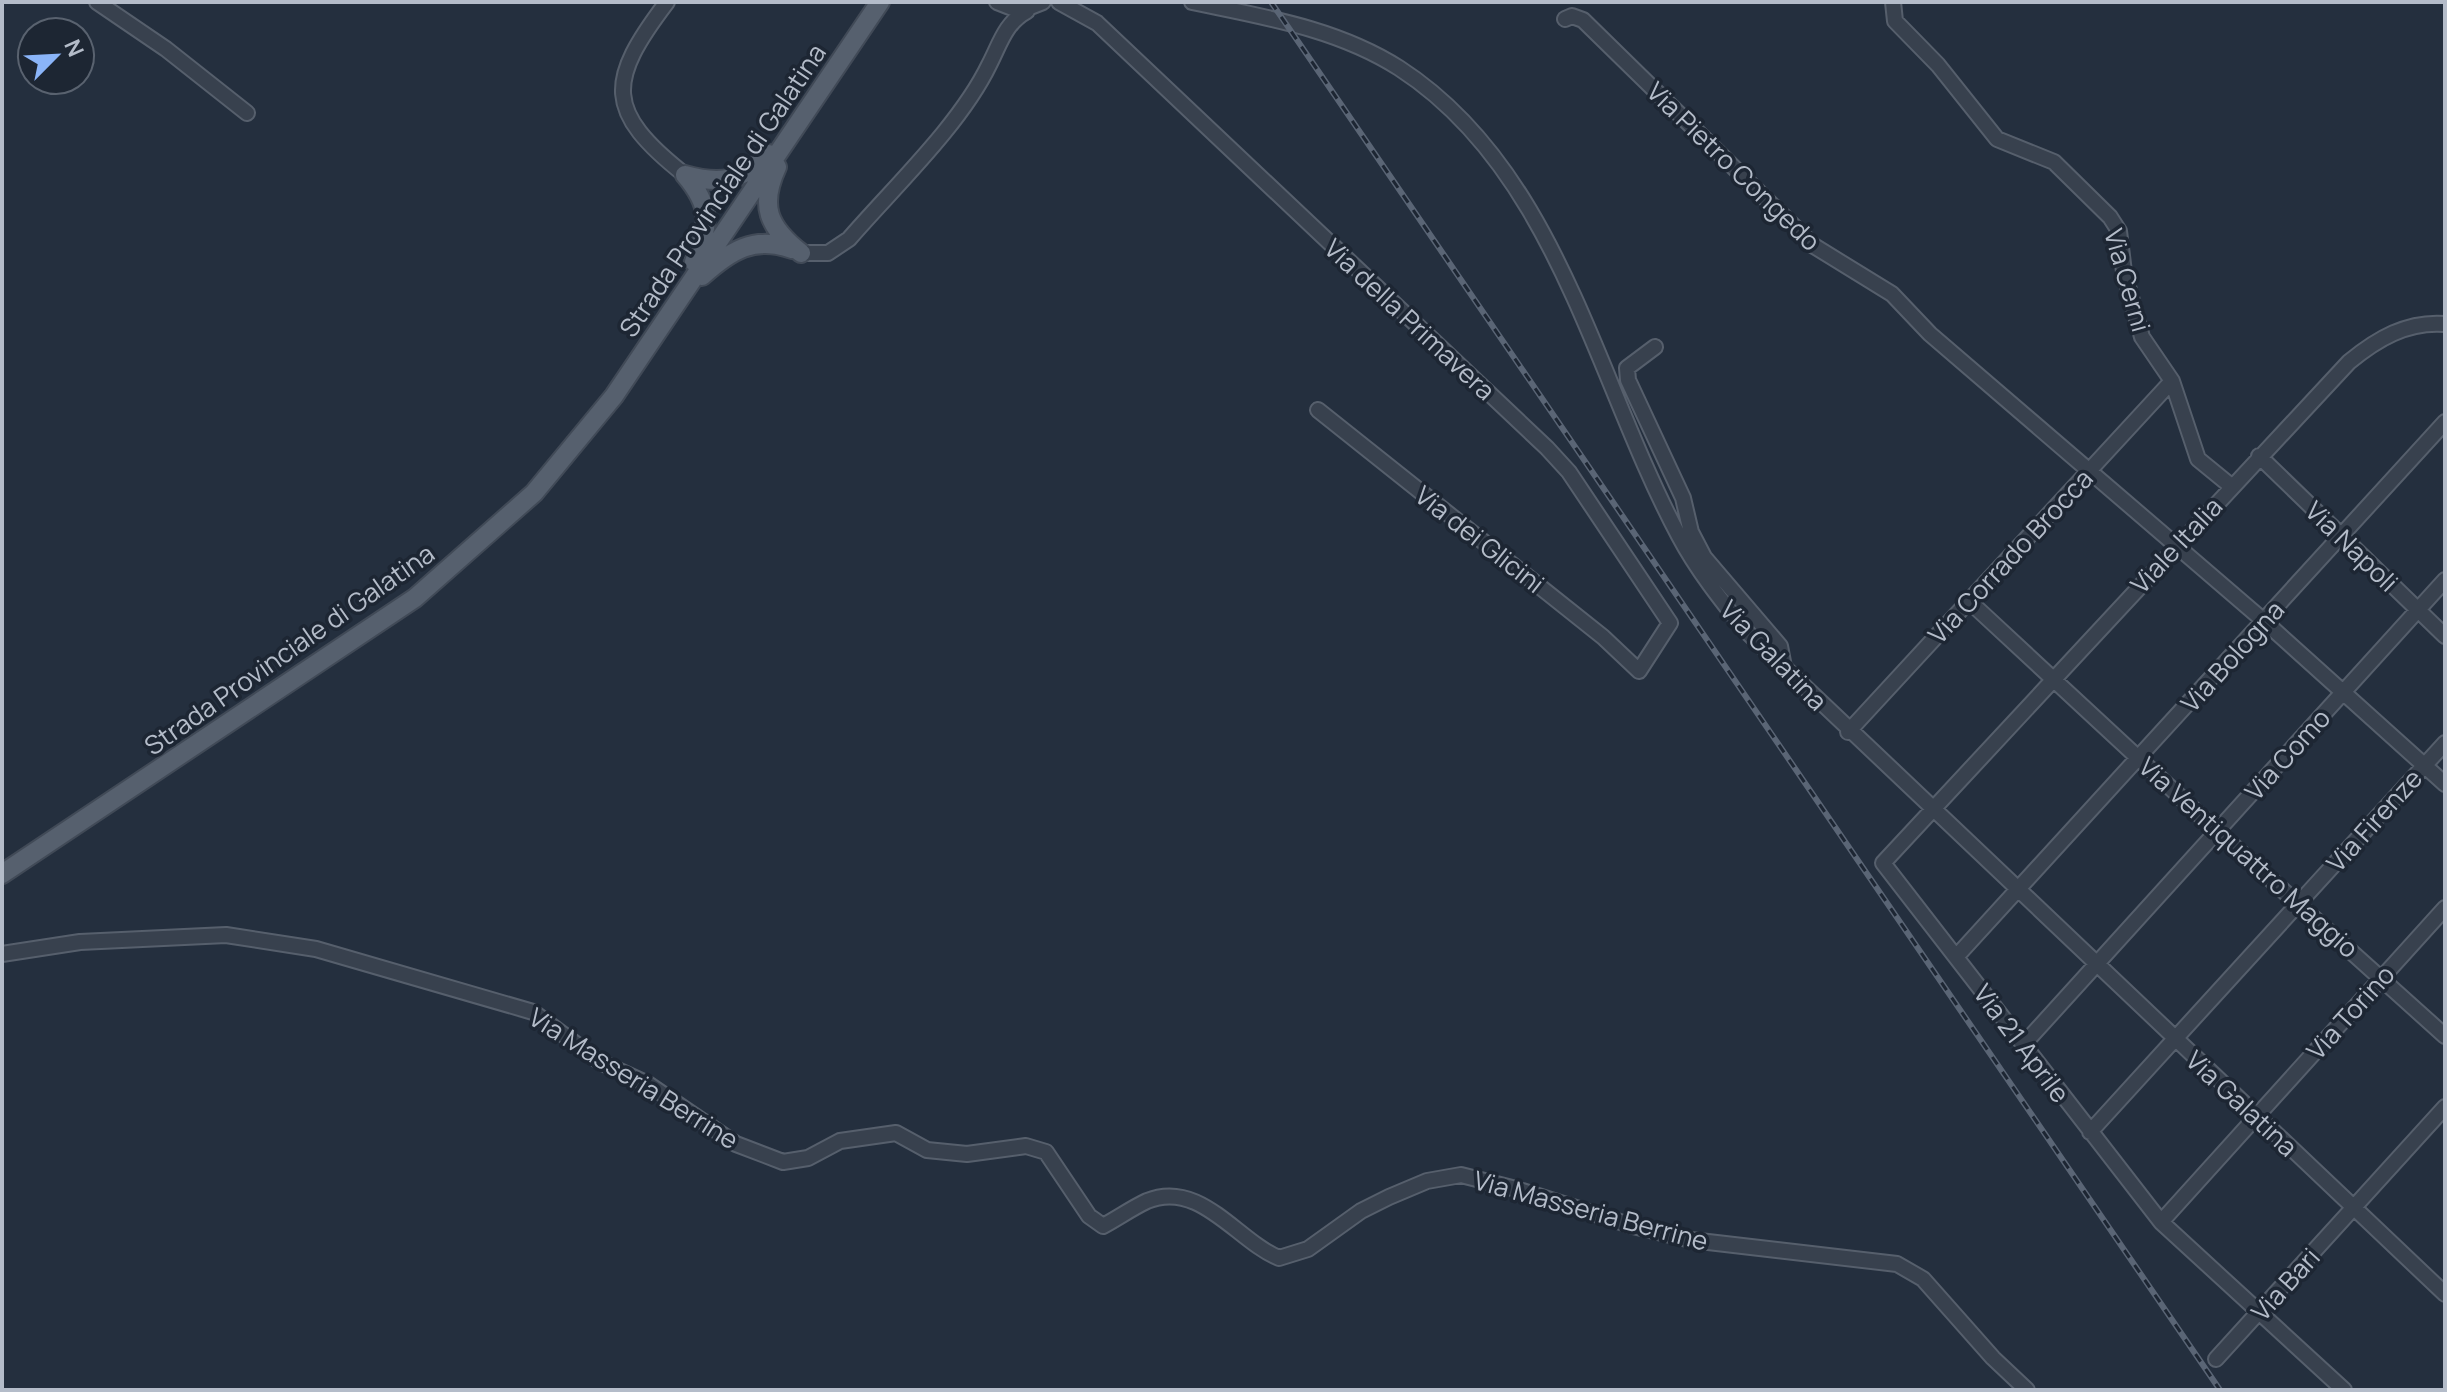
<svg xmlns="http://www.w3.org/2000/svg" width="2447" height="1392" font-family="Manrope,sans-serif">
<rect width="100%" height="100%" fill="#242f3e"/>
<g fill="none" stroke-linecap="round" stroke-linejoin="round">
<defs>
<path id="minor" d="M97 2 166 49 247 113
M667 2C607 81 604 111 685 175
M997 2 1020 11 1043 2
M1059 2 1097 23 1547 448 1569 472 1670 623 1639 671 1603 637 1318 410
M1192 2C1263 17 1336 28 1399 68 1557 170 1595 379 1679 536 1697 570 1721 600 1745 630L2445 1294
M1893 2 1895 21 1938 65 1997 139 2054 162 2110 217 2119 231 2124 272 2142 337 2172 381 2198 459 2231 486
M1565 19 1572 16 1583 20 1814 246 1892 294 1930 334 2264 621 2445 784
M801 253H828L849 239C894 187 960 125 989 65 1000 44 1005 23 1027 11
M1655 347 1627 368 1628 380 1683 498 1691 532 1704 557 1780 646 1784 667
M2259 456 2445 636
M1969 601 2217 831 2445 1036
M1848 732 2172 381
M2 954 80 942 226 935 316 949 533 1012 600 1062 648 1084 736 1144 783 1162 808 1158 840 1141 896 1133 927 1150 967 1154 1026 1146 1046 1152 1089 1216 1103 1226C1118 1218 1132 1208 1147 1201 1200 1179 1237 1241 1279 1258L1308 1249 1361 1211 1389 1197 1427 1181 1461 1175 1516 1189 1633 1226 1691 1240 1897 1264 1923 1279 1993 1358 2027 1390
M1956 957 2445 422
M2024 1044 2445 580
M2090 1132 2445 743
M2161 1222 2445 908
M2216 1359 2445 1107
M2344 1390 2161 1222 1883 863 2349 362C2377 339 2407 321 2445 324"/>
<path id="major" d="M777 167C759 206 768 227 801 253
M685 175C721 185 743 181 769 154
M685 175C712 207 710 224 694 262
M702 276C730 251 754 235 792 249
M2 874 415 598 534 493 614 396 880 2"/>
</defs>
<use href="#minor" stroke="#565f6c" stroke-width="18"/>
<use href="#major" stroke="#414a57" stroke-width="22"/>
<use href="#minor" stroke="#38414e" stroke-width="14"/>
<use href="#major" stroke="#56606e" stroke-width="18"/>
<defs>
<path id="rail" d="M1271 2 2220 1390"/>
</defs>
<use href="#rail" stroke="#5a6575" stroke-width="6"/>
<use href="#rail" stroke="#1d2633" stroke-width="3" stroke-dasharray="9" stroke-linecap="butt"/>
</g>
<g text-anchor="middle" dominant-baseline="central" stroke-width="7" stroke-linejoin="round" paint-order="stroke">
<g font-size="26" fill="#b4bcc9" stroke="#1d2633">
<text transform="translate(1734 166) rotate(44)">Via Pietro Congedo</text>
<text transform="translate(722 190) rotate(-56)">Strada Provinciale di Galatina</text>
<text transform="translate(2128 280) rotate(74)">Via Cerni</text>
<text transform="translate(1410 319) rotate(43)">Via della Primavera</text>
<text transform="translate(1480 539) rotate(38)">Via dei Glicini</text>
<text transform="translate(2176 545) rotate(-47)">Viale Italia</text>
<text transform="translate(2352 546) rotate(44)">Via Napoli</text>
<text transform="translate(2010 556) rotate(-47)">Via Corrado Brocca</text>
<text transform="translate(289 649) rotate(-35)">Strada Provinciale di Galatina</text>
<text transform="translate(1774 655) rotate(46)">Via Galatina</text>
<text transform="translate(2232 656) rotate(-48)">Via Bologna</text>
<text transform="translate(2287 754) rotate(-48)">Via Como</text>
<text transform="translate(2374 820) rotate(-48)">Via Firenze</text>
<text transform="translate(2249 857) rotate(42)">Via Ventiquattro Maggio</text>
<text transform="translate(2350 1012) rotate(-48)">Via Torino</text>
<text transform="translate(2022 1043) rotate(53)">Via 21 Aprile</text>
<text transform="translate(634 1078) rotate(32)">Via Masseria Berrine</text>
<text transform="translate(2242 1103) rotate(43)">Via Galatina</text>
<text transform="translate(1591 1210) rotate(15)">Via Masseria Berrine</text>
<text transform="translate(2285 1284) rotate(-48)">Via Bari</text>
</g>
</g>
<rect width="2447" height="1392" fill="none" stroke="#b4bcc9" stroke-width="8"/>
<g transform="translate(56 56) rotate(66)"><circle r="38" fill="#1d2633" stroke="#59626f" stroke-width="2"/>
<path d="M0-6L14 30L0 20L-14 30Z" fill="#8ab4f8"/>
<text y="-12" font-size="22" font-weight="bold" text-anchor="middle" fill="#b4bcc9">N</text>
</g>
</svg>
